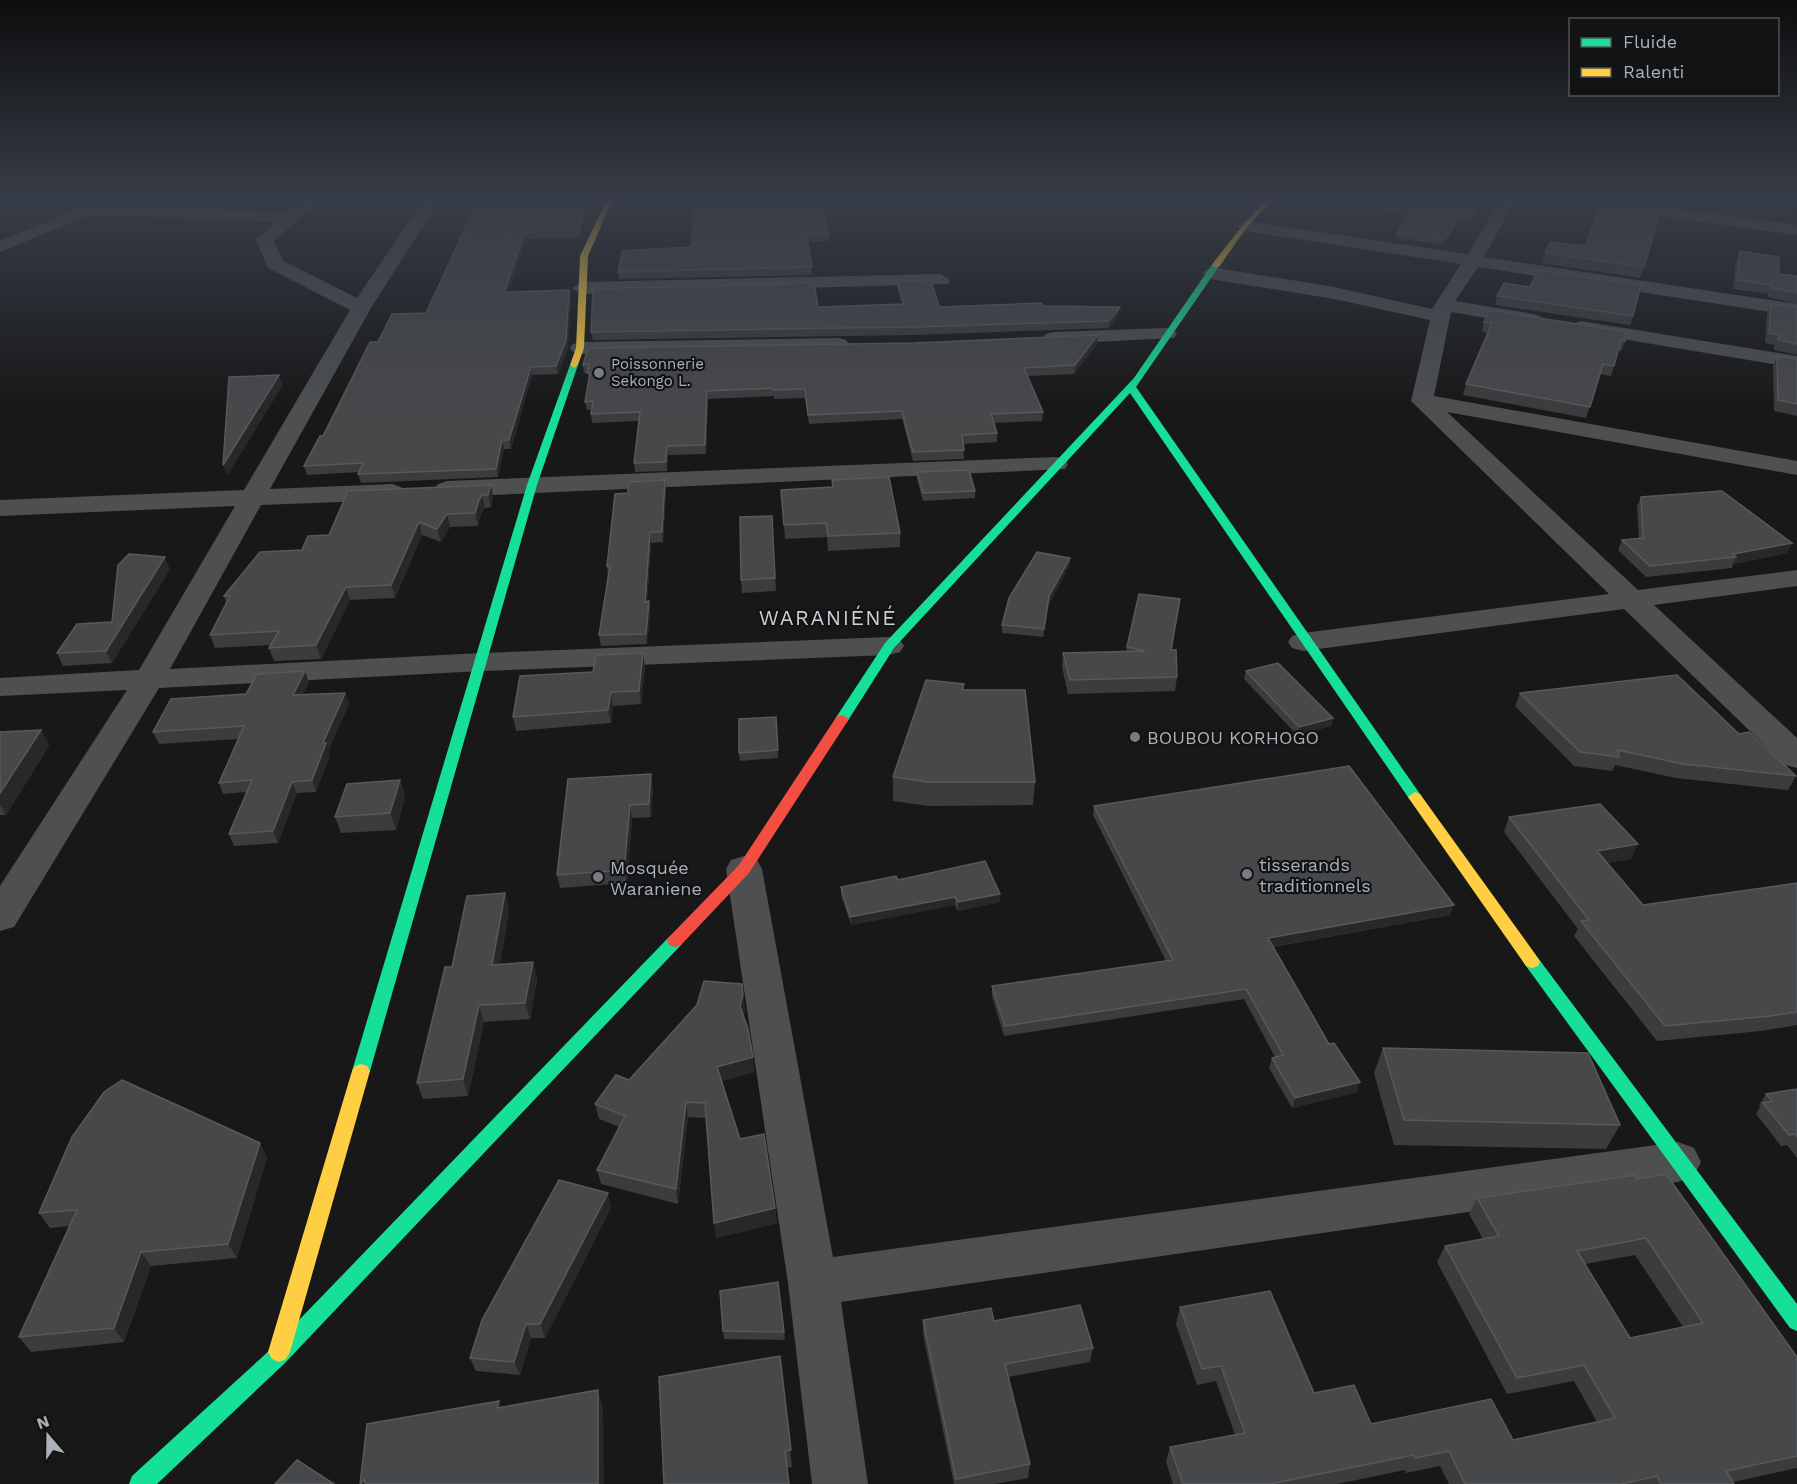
<svg xmlns="http://www.w3.org/2000/svg" width="1797" height="1484" font-family="'Work Sans',sans-serif">
<rect width="100%" height="100%" fill="#181818"/>
<g fill="none" stroke-linecap="round" stroke-linejoin="round">
<path fill="#4d4f51" fill-rule="evenodd" d="M303 199H321L274 241 283 261 357 298 424 199H440L371 308 270 489 392 484 401 487 405 492 401 497 392 500 261 505 170 669 482 653 889 637 900 640 904 646 900 652 889 655 482 671 159 688 14 927 0 931V886L127 690 0 696V678L139 670 235 506 0 516V500L244 490 350 310 268 268 256 240 276 222 91 214 0 252V241L89 204 288 212Z
M1500 199H1516L1484 257 1797 304V316L1478 267 1455 301 1533 314 1540 316 1543 320 1540 324 1533 326 1451 312 1434 396 1797 461V475L1447 412 1638 590 1797 570V586L1654 605 1797 738V768L1785 765 1624 609 1303 651 1292 648 1288 642 1292 636 1303 633 1609 594 1411 401 1430 320 1334 299 1211 279 1202 273 1211 267 1334 287 1432 309 1461 264 1245 231 1236 226 1245 221 1468 254Z
M1561 199H1605L1797 225V235L1569 204Z
M941 274 950 280 948 284 582 294 572 288 582 282Z
M1581 321 1797 356V368L1574 331 1571 327 1574 323Z
M1167 328 1174 330 1177 334 1174 338 1053 344 1046 342 1043 338 1046 334 1053 332Z
M839 338 846 340 849 344 846 348 580 354 573 352 570 348 573 344 580 342Z
M1056 457 1065 459 1068 464 1065 469 447 497 438 494 434 489 438 484 447 481Z
M744 856 757 860 762 869 833 1257 1678 1142 1694 1148 1701 1162 1694 1176 1678 1182 841 1302 868 1484H812L788 1283 726 869 731 860Z"/>
<path fill="#16e098" fill-rule="evenodd" d="M1213 263 1220 265 1136 387 1420 794 1422 797 1420 800H1410L1130 393 894 648 847 722H837L835 719 885 643 1134 378Z
M574 362 578 365 537 485 370 1071 367 1076 361 1078 355 1076 352 1071 527 485 570 365Z
M675 935 681 937 683 941 681 945 285 1363 157 1484H129L132 1476 271 1349 669 937Z
M1532 956 1538 958 1797 1304V1331L1790 1328 1526 966 1524 962 1526 958Z"/>
<path fill="#ffcf43" fill-rule="evenodd" d="M607 199H613L588 256 584 348 578 365 574 368 570 365 576 348 580 256Z
M1267 199H1274L1247 227 1219 267H1213V263L1243 225Z
M1415 792 1420 794 1538 958 1540 962 1538 966 1532 968 1526 966 1410 800 1408 797Z
M361 1064 367 1066 370 1071 290 1352 286 1359 279 1362 272 1359 268 1352 352 1071 355 1066Z"/>
<path fill="#f24e42" fill-rule="evenodd" d="M842 715 849 719 749 873 681 945 675 947 669 945 667 941 669 937 739 865 837 716Z"/>
</g>
<path fill="#3b3c3d" fill-rule="evenodd" d="M479 199 589 200 580 237 526 239 508 292 569 290 571 297 568 348 558 374 532 375 511 449H504L498 477 361 483 358 474 359 472 307 475 304 466 323 436 378 342 426 313Z
M695 199 828 234 829 241H808L812 275 619 279 618 272 691 247Z
M1484 199 1470 222 1458 220 1444 245 1396 238 1397 233 1408 214 1349 205 1350 200Z
M1620 199H1663L1661 204Z
M1690 199H1712L1711 201Z
M1585 246 1644 267 1640 278 1542 263 1545 253Z
M1740 251 1779 274 1797 276V304L1768 297V294L1733 289 1736 261Z
M897 281 939 307 1043 306 1119 314 1109 328 914 335 593 340 591 332 818 307 902 304 897 288Z
M1497 296 1633 316 1630 325 1495 305Z
M1771 304 1797 307V355L1774 350V345L1765 343 1767 314Z
M1484 322 1625 341 1621 351H1618L1611 376 1600 374 1586 418 1463 395 1466 384 1488 333 1482 332Z
M1097 344 1074 374 1027 376 1043 412 1042 421 994 423 997 433V442L963 444 964 459 913 461 902 419 809 424 805 398 774 399V396L708 399 706 454 668 455 667 471 635 472 634 463 639 421 592 423 591 414 592 410H587L585 402 589 382 588 373H584L583 365Z
M1777 356 1797 359V416L1774 411 1773 366Z
M917 472 975 491V498L923 501 917 479Z
M665 480 666 490 663 542 651 543 647 602 650 612 647 644 601 646 599 635 608 575 607 566 628 493Z
M832 480 900 533V547L828 551 827 537 785 539 781 490 833 487Z
M491 485 493 497 491 507 485 508 481 513 478 526 450 527 441 542 422 535 395 598 350 600 321 659 274 661 269 648 271 645 215 648 210 635 226 603 224 596 302 550 329 535Z
M1641 497 1792 543 1787 553 1733 564 1732 568 1646 577 1618 550 1622 540 1639 538 1637 507Z
M772 516 776 591 742 593 741 580Z
M1070 558 1069 566 1049 604 1043 637 1002 633V625Z
M170 569 112 663 63 666 57 653 112 622Z
M1127 647 1171 650 1177 677 1175 691 1068 694 1062 667 1063 653 1126 652Z
M645 667 641 704 613 706 611 723 516 731 513 717 593 672Z
M1246 671 1333 718 1331 726 1297 735 1244 679Z
M309 682 303 694 345 693 349 704 328 751 330 755 316 792 297 793 278 843 234 846 229 834 247 792 223 794 219 783 239 739 159 744 153 732 246 694Z
M964 684V690L1035 782 1033 805 928 806 893 801V777Z
M1520 693 1796 776 1788 790 1676 778 1615 765 1612 771 1574 766 1515 706Z
M776 717 778 758 740 761 739 753Z
M41 730 49 746 6 815H0V732Z
M568 779 653 787 651 817 632 818 627 883 560 888 557 875Z
M400 780 405 796 396 830 341 833 335 817Z
M1094 806 1450 915 1273 947 1357 1092 1292 1108 1269 1068 1272 1058 1275 1057 1244 999 1004 1036 992 996V986L1166 961 1093 815Z
M1509 817 1631 859 1607 863 1643 905 1797 883V1025L1761 1031 1657 1041 1574 936 1578 929 1504 832Z
M898 880 1000 894V902L958 911 955 905 851 925 841 895V887Z
M505 893 509 910 500 964 533 962 537 979 530 1019 484 1022 468 1096 423 1099 417 1083 452 967Z
M745 1010 744 1015 754 1072 722 1081 740 1139 775 1208 777 1223 716 1238 714 1223 706 1118 688 1117 678 1204 601 1184 597 1170 619 1127 599 1119 595 1104 629 1080Z
M1383 1048 1620 1125 1606 1149 1394 1145 1374 1073Z
M1797 1089V1158L1787 1145 1781 1146 1756 1114 1760 1107 1759 1105 1766 1094Z
M260 1143 267 1158 237 1258 151 1266 124 1342 31 1352 19 1337 69 1226 50 1228 39 1213Z
M1637 1179 1797 1357V1468L1733 1482 1734 1484H1449L1440 1466 1406 1473 1405 1470 1337 1484H1173L1166 1462 1170 1447 1235 1435 1216 1381 1197 1385 1176 1324 1180 1307 1314 1393 1371 1424 1513 1440 1597 1422 1574 1381 1507 1394 1437 1262 1445 1246 1483 1239 1469 1214 1477 1198ZM1635 1255 1683 1327 1630 1338 1585 1264Z
M611 1208 545 1338H531L520 1375 476 1371 470 1358Z
M778 1282 785 1340 724 1339 723 1331Z
M923 1320 994 1321 1093 1348 1090 1362 1008 1377 1030 1464 1028 1478 995 1484H954L923 1334Z
M780 1356 792 1467 664 1484Z"/>
<path fill="#282829" d="M587 199H589V200L580 237 579 230Z
M1482 199H1484L1470 222 1471 217Z
M1460 215 1458 220 1444 245 1445 239Z
M525 232 526 239 506 300 504 292Z
M569 290 571 297 568 348 558 374 556 366Z
M1120 307 1119 314 1109 328V321Z
M1098 335 1097 344 1074 374 1075 365Z
M531 367 532 375 511 449 509 440Z
M279 375 283 385 227 476 223 465Z
M707 391 708 399 706 454 705 445Z
M502 440 504 449 498 477 496 469Z
M667 446 668 455 667 471 666 462Z
M665 480 666 490 663 542 662 532Z
M491 485 493 497 491 507 488 495Z
M482 495 485 508 481 513 478 526 475 513 479 500Z
M447 514 450 527 441 542 437 529Z
M419 522 422 535 395 598 391 585Z
M650 532 651 543 646 612 645 602Z
M1792 543 1787 553 1733 564 1736 557 1733 554Z
M165 557 170 569 112 663 106 651Z
M1070 558 1069 566 1049 604 1043 637 1049 596Z
M346 587 350 600 321 659 316 645Z
M649 601 650 612 647 644 646 634Z
M643 653 645 667 641 704 639 691Z
M305 671 309 682 297 706 293 695Z
M611 692 613 706 611 723 608 710Z
M345 693 349 704 328 751 330 755 316 792 312 780 323 743Z
M1333 718 1331 726 1297 735 1299 727Z
M41 730 49 746 6 815 0 804V793Z
M651 774 653 787 651 817 649 804Z
M400 780 405 796 396 830 390 813Z
M292 782 297 793 278 843 273 831Z
M630 805 632 818 627 883 624 870Z
M1638 844 1631 859 1590 866 1597 851Z
M505 893 509 910 497 981 492 965Z
M1000 894V902L958 911V902Z
M955 897V905L851 925 850 917Z
M1454 905 1450 915 1265 948 1268 938Z
M533 962 537 979 530 1019 525 1003Z
M743 995 745 1010 742 1021 740 1006Z
M479 1005 484 1022 468 1096 463 1079Z
M753 1057 754 1072 720 1082 717 1067Z
M1360 1082 1357 1092 1292 1108 1295 1098Z
M686 1102 688 1117 678 1204 676 1189Z
M260 1143 267 1158 237 1258 228 1244Z
M608 1193 611 1208 545 1338 540 1324Z
M775 1208 777 1223 716 1238 714 1223Z
M141 1252 151 1266 124 1342 114 1328Z
M526 1324 531 1338 520 1375 514 1362Z
M598 1390 603 1408 604 1484H598Z
M499 1401 506 1418 497 1408Z"/>
<path fill="#47484a" stroke="#57595c" stroke-width="1.5" fill-rule="evenodd" d="M479 199H587L579 230 525 232 504 292 569 290 566 340 556 366 531 367 509 440H502L496 469 358 474 363 463 304 466 320 436H323L370 342H378L392 314 426 313Z
M695 199H822L828 234H806L812 267 618 272 622 251 691 247Z
M1351 199H1482L1471 217 1460 215 1445 239 1397 233 1411 209 1350 200Z
M1602 200 1661 208 1644 267 1545 253 1550 242 1585 246Z
M1740 251 1779 257V274L1797 276V293L1772 288V285L1737 280Z
M1538 270 1641 285 1633 316 1497 296 1504 283 1530 287Z
M931 280 939 307 1041 303 1043 306 1120 307 1109 321 914 327 591 332 593 289 814 283 818 307 904 304 897 281Z
M1771 304 1797 307V344L1778 340 1779 335 1769 333Z
M1490 310 1626 332 1625 341 1621 340 1614 366 1603 364 1590 407 1466 384 1492 323 1484 322Z
M1098 335 1075 365 1024 368 1043 412 991 414 997 433 962 435 964 450 913 452 902 411 808 415 805 389 773 390V388L707 391 705 445 667 446 666 462 634 463 640 412 591 414 593 401 585 402 590 373H587L589 364 583 365 588 348 914 343Z
M1777 356 1797 359V404L1778 400Z
M279 375 223 465 229 377Z
M969 470 975 491 923 493 917 472Z
M889 477 900 533 828 536 826 523 784 525 781 490 833 487 832 480Z
M665 480 662 532H650L645 602 649 601 646 634 599 635 610 566H607L615 494 628 493V485L631 482Z
M491 485 488 495H482L479 500 475 513 447 514 437 529 419 522 391 585 346 587 316 645 269 648 279 631 210 635 230 596H224L260 552 302 550 308 536 329 535 348 491Z
M1722 491 1792 543 1733 554 1736 557 1650 566 1622 540 1643 538 1641 497Z
M772 516 775 578 741 580 740 517Z
M1037 552 1070 558 1049 596 1044 629 1002 625 1009 598Z
M129 554 165 557 106 651 57 653 77 624 112 622 118 565Z
M1139 594 1180 599 1171 650H1176L1177 677 1070 680 1063 653 1145 651 1127 647Z
M643 653 639 691 611 692 608 710 513 717 520 676 593 672 596 655Z
M1278 663 1333 718 1299 727 1246 671Z
M305 671 293 695 345 693 323 743H326L312 780 292 782 273 831 229 834 252 780 219 783 244 726 153 732 171 699 246 694 257 674Z
M1677 675 1739 734 1749 732 1796 776 1683 764 1618 750 1619 757 1580 752 1520 693Z
M926 680 964 684 962 690H1025L1035 782H928L893 777Z
M776 717 778 750 739 753V719Z
M41 730 0 793V732Z
M1349 766 1454 905 1268 938 1329 1044 1334 1043 1360 1082 1295 1098 1272 1058 1283 1055 1246 989 1005 1026 992 986 1173 960 1094 806Z
M651 774 649 804 630 805 624 870 557 875 568 779Z
M400 780 390 813 335 817 347 784Z
M1600 804 1638 844 1597 851 1643 905 1797 883V1012L1770 1016 1665 1026 1581 921 1589 920 1509 817Z
M985 861 1000 894 958 902 955 897 850 917 841 887 896 876 898 880Z
M505 893 492 965 533 962 525 1003 479 1005 463 1079 417 1083 445 967H452L467 896Z
M704 981 742 984 743 995 740 1006 748 1029 753 1057 717 1067 740 1139 764 1134 775 1208 714 1223 705 1103 686 1102 676 1189 597 1170 625 1116 595 1104 616 1075 629 1080 697 1005Z
M1383 1048 1588 1053 1620 1125 1404 1120Z
M122 1080 260 1143 228 1244 141 1252 114 1328 19 1337 77 1210 39 1213 72 1137 104 1092Z
M1797 1089V1137L1795 1134 1789 1135 1763 1103 1772 1101 1766 1094Z
M1666 1174 1797 1357V1456L1726 1471 1734 1484H1661L1657 1476 1621 1484H1465L1449 1451 1415 1458 1413 1455 1270 1484H1183L1170 1447 1245 1433 1221 1366 1202 1369 1180 1307 1270 1291 1314 1393 1354 1385 1371 1424 1491 1399 1513 1440 1615 1418 1584 1365 1517 1378 1445 1246 1499 1236 1477 1198 1635 1175 1637 1179ZM1646 1238 1703 1323 1630 1338 1577 1251Z
M559 1180 608 1193 540 1324H526L514 1362 470 1358 482 1320Z
M778 1282 784 1332 723 1331 720 1291Z
M1080 1305 1093 1348 1005 1364 1030 1464 956 1479 923 1320 991 1308 994 1321Z
M780 1356 791 1450 785 1451 789 1484H664L659 1377Z
M598 1390V1484H365V1479L361 1484H360L367 1424 499 1401 497 1408Z
M297 1460 334 1484H275Z"/>
<linearGradient id="sky" x2="0" y2="1"><stop stop-color="#0d0d0d"/><stop offset="0.49" stop-color="#373d48"/><stop offset="1" stop-color="#373d48" stop-opacity="0"/></linearGradient>
<rect width="1797" height="407" fill="url(#sky)"/>
<g fill="#787b80" stroke="#121314" stroke-width="2">
<circle cx="599" cy="373" r="6"/>
<circle cx="1135" cy="737" r="6"/>
<circle cx="1247" cy="874" r="6"/>
<circle cx="598" cy="877" r="6"/>
</g>
<g text-anchor="middle" dominant-baseline="central" stroke-width="4.5" stroke-linejoin="round" paint-order="stroke">
<g font-size="15" fill="#abb1b8" stroke="#121314" text-anchor="start">
<text x="611" y="364">Poissonnerie<tspan x="611" dy="17">Sekongo L.</tspan></text>
</g>
<g font-size="18" fill="#abb1b8" stroke="#121314" text-anchor="start">
<text x="1147" y="737">BOUBOU KORHOGO</text>
<text x="1259" y="864">tisserands<tspan x="1259" dy="21">traditionnels</tspan></text>
<text x="610" y="867">Mosquée<tspan x="610" dy="21">Waraniene</tspan></text>
</g>
<g font-size="21" letter-spacing="1.5" fill="#cbcfd4" stroke="#121314">
<text x="828" y="617">WARANIÉNÉ</text>
</g>
</g>
<rect x="1569" y="18" width="210" height="78" fill="#121314" stroke="#4f5256" stroke-width="1.5"/>
<rect x="1581" y="38" width="30" height="9" fill="#16e098" stroke="#4f5256" stroke-width="1.5"/>
<text x="1623" y="48" font-size="18" fill="#abb1b8">Fluide</text>
<rect x="1581" y="68" width="30" height="9" fill="#ffcf43" stroke="#4f5256" stroke-width="1.5"/>
<text x="1623" y="78" font-size="18" fill="#abb1b8">Ralenti</text>
<g transform="translate(48 1436) rotate(340)" stroke="#121314" stroke-width="4.5" paint-order="stroke">
<path d="M0-4.5L10 22L0 15L-10 22Z" fill="#abb1b8"/>
<text y="-9" font-size="16" font-weight="bold" text-anchor="middle" fill="#abb1b8">N</text>
</g>
</svg>
